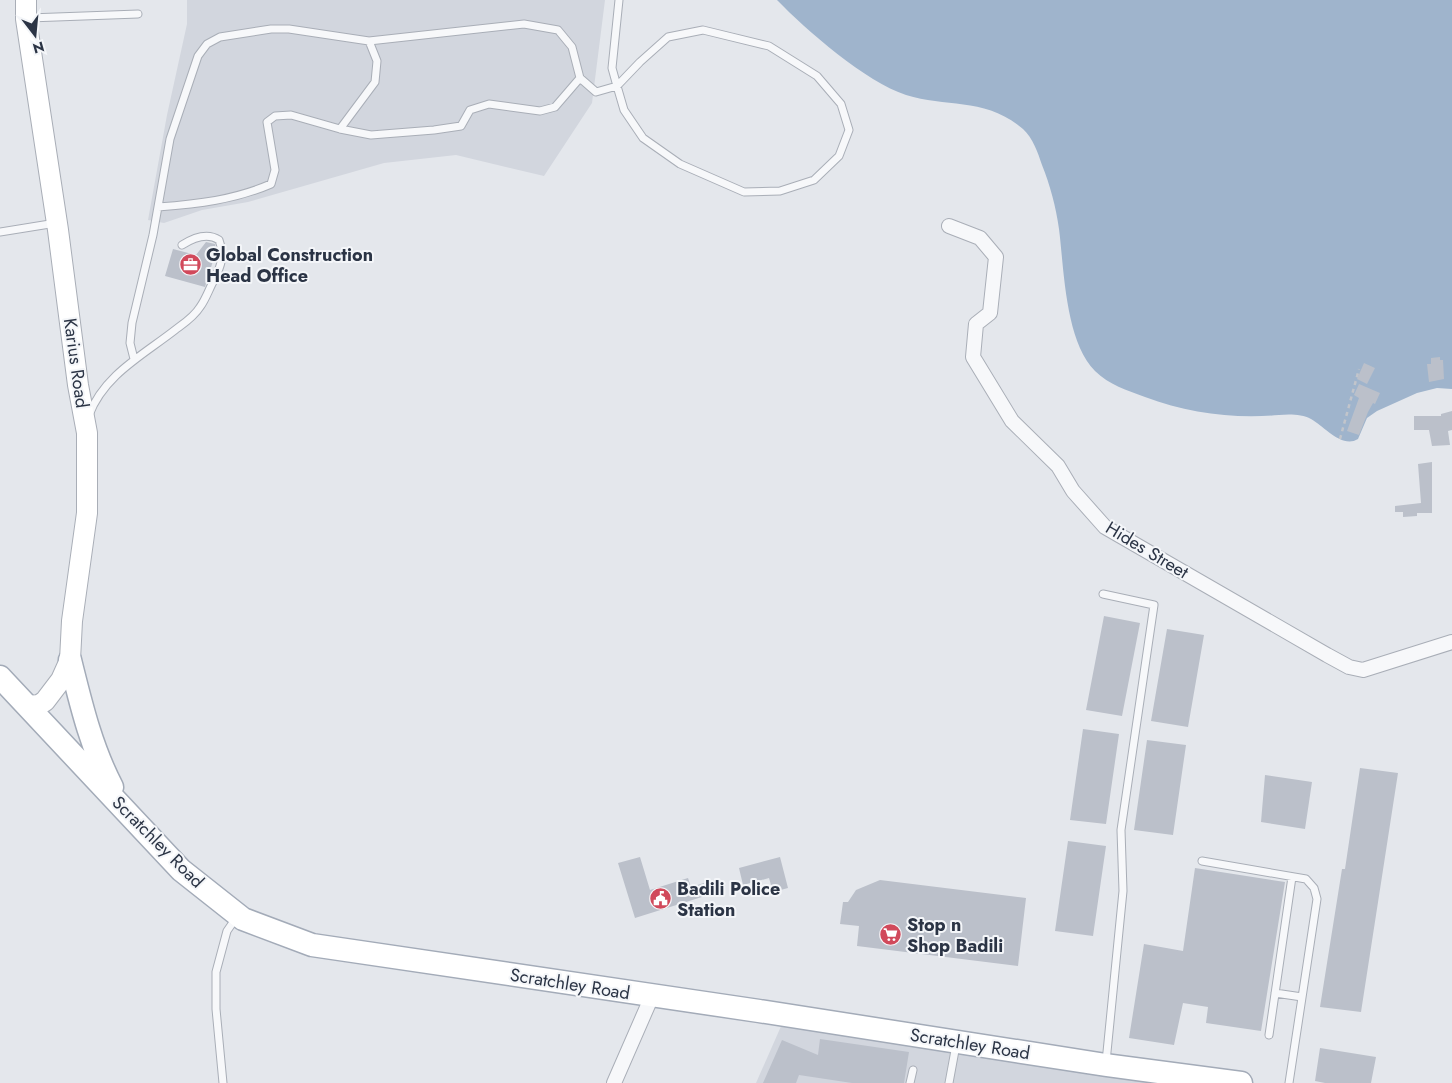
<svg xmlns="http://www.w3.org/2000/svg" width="1452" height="1083" font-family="Jost,sans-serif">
<rect width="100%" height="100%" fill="#e4e7ec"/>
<path fill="#d2d6de" d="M187 0H605L592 103 544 176 456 155 384 163 248 202 202 210 164 223 148 220 167 115 187 24Z
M782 1024 1153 1083H756Z"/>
<path fill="#9fb4cc" d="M777 0H1452V389L1437 388 1417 393 1377 411 1367 418 1358 439C1342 449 1324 426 1311 419 1302 414 1289 414 1279 415 1233 419 1188 413 1145 397 1127 390 1109 385 1095 371 1065 341 1064 268 1059 229 1056 207 1050 185 1042 165 1038 153 1033 138 1023 129 986 97 947 108 906 95 866 82 806 30 777 0Z"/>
<path fill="#bbc0ca" d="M206 242 215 244 216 251 205 287 165 276 173 249 196 255Z
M1440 357V360H1443L1444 379 1429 382 1427 364H1431V358Z
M1364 363 1375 368 1367 384 1357 379Z
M1359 384 1380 393 1375 404 1373 403 1368 412 1359 435 1347 431 1359 398 1354 395Z
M1452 411V430L1448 431 1450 445 1432 446 1429 430H1414V416H1441V414Z
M1432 462V513H1417V516L1403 517V512H1395V506L1421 503 1418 464Z
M1104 616 1140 623 1122 716 1086 710Z
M1167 629 1204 635 1188 727 1151 721Z
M1083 729 1119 734 1106 824 1070 820Z
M1147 740 1186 745 1173 835 1134 830Z
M1360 768 1398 773 1361 1012 1320 1007 1342 869H1345Z
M1265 775 1312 782 1305 829 1261 822Z
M1068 841 1106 846 1093 936 1055 931Z
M640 857 650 890 688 878 691 887 717 879 721 891 635 918 618 863Z
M780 857 788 888 773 892 769 878 743 885 739 868Z
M1195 868 1285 882 1261 1031 1206 1023 1208 1007 1183 1003 1174 1045 1129 1038 1144 944 1183 951Z
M880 880 1026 898 1018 966 857 946 859 926 840 924 843 902H848L856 890Z
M820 1039 909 1052 904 1083H852L799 1075 796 1083H763L782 1040 818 1055Z
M1320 1048 1376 1057 1371 1083H1325L1315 1081Z"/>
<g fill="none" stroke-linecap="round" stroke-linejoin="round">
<defs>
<path id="lane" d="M29 18 138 14
M340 129 375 82 377 61 369 41
M158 207C198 204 234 200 271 184L275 170 267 122 275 116 291 115 340 129 371 135 434 130 461 126 470 110 489 104 540 111 555 107 580 78
M0 232 56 223
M134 359 130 343 132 323 153 235 170 139 198 56 207 44 220 37 271 29H289L369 41 524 24 558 30 572 47 580 78 596 92 617 86 640 62 668 37 703 30 769 46 817 76 841 104 849 130 839 156 814 180 780 191 744 192 680 164 643 138 624 110 617 86 612 68 619 0
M89 415C104 375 143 355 175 330 183 324 194 317 200 307 206 299 209 289 214 280 221 266 225 255 219 240 207 232 193 238 182 245
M1103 594 1154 605 1121 830 1123 891 1106 1062
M1202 861 1306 879 1314 888 1317 899 1289 1083
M1275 993 1302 997
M1269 1035 1292 877
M223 1083 216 1009V972L227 931 236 918
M910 1083 913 1070
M949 1083 956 1045"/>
<path id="street" d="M949 226 980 238 996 257 990 313 976 324 973 357 1012 421 1058 466 1073 491 1105 527 1327 655 1349 667 1363 670 1452 642
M614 1083 652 996"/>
<path id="secondary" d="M26 0V19L58 230 78 385 87 433V513L72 621 70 660 61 680 45 701 39 705 28 706"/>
<path id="primary" d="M70 660C81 704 91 747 112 787
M0 677 181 870 243 919 312 945 759 1011 1106 1065 1241 1083"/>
</defs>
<use href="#lane" stroke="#a9aeb7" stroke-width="9"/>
<use href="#street" stroke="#a9aeb7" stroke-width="16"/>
<use href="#secondary" stroke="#a9aeb7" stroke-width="22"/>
<use href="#primary" stroke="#a3abb8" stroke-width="25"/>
<path stroke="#c2c5cb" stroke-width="2.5" stroke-dasharray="4 4" stroke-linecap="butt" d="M1340 439 1359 369"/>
<use href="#lane" stroke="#f7f8fa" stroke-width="7"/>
<use href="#street" stroke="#f7f8fa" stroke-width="14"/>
<use href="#secondary" stroke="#fff" stroke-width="20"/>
<use href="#primary" stroke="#fff" stroke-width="22"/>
</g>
<defs>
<symbol id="office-disc" viewBox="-11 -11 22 22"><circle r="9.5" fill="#d1495b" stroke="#f4f6f9"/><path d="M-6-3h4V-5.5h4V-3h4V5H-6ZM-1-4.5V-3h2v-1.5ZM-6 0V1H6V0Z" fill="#fff"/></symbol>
<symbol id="civic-disc" viewBox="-11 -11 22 22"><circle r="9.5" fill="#d1495b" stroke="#f4f6f9"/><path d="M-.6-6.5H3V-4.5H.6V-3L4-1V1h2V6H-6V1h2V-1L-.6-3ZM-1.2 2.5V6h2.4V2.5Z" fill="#fff"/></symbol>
<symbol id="supermarket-disc" viewBox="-11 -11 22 22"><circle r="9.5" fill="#d1495b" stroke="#f4f6f9"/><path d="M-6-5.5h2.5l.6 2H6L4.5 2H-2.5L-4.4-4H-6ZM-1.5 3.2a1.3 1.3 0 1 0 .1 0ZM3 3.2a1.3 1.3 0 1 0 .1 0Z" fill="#fff"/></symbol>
</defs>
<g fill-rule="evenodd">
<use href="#office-disc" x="178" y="252" width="25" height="25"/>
<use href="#civic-disc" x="648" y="886" width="25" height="25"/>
<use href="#supermarket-disc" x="878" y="922" width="25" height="25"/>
</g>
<g text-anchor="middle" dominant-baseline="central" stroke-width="4" stroke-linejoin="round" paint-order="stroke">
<g font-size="18" font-weight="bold" fill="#2b3445" stroke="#f4f6f9" text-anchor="start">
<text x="206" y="255">Global Construction<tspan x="206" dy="21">Head Office</tspan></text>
<text x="677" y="889">Badili Police<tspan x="677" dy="21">Station</tspan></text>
<text x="907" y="925">Stop n<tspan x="907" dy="21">Shop Badili</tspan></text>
</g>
<g font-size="18" fill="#2b3445" stroke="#f4f6f9">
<text transform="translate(76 363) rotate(82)">Karius Road</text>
<text transform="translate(1147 550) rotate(31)">Hides Street</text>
<text transform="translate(158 842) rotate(45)">Scratchley Road</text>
<text transform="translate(570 984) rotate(9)">Scratchley Road</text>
<text transform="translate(970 1044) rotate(9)">Scratchley Road</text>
</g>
</g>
<g transform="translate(35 35) rotate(164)" stroke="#f4f6f9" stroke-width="4" paint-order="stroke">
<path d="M0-4L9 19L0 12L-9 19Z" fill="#2b3445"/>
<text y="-8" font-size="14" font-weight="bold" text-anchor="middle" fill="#2b3445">N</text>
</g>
</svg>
